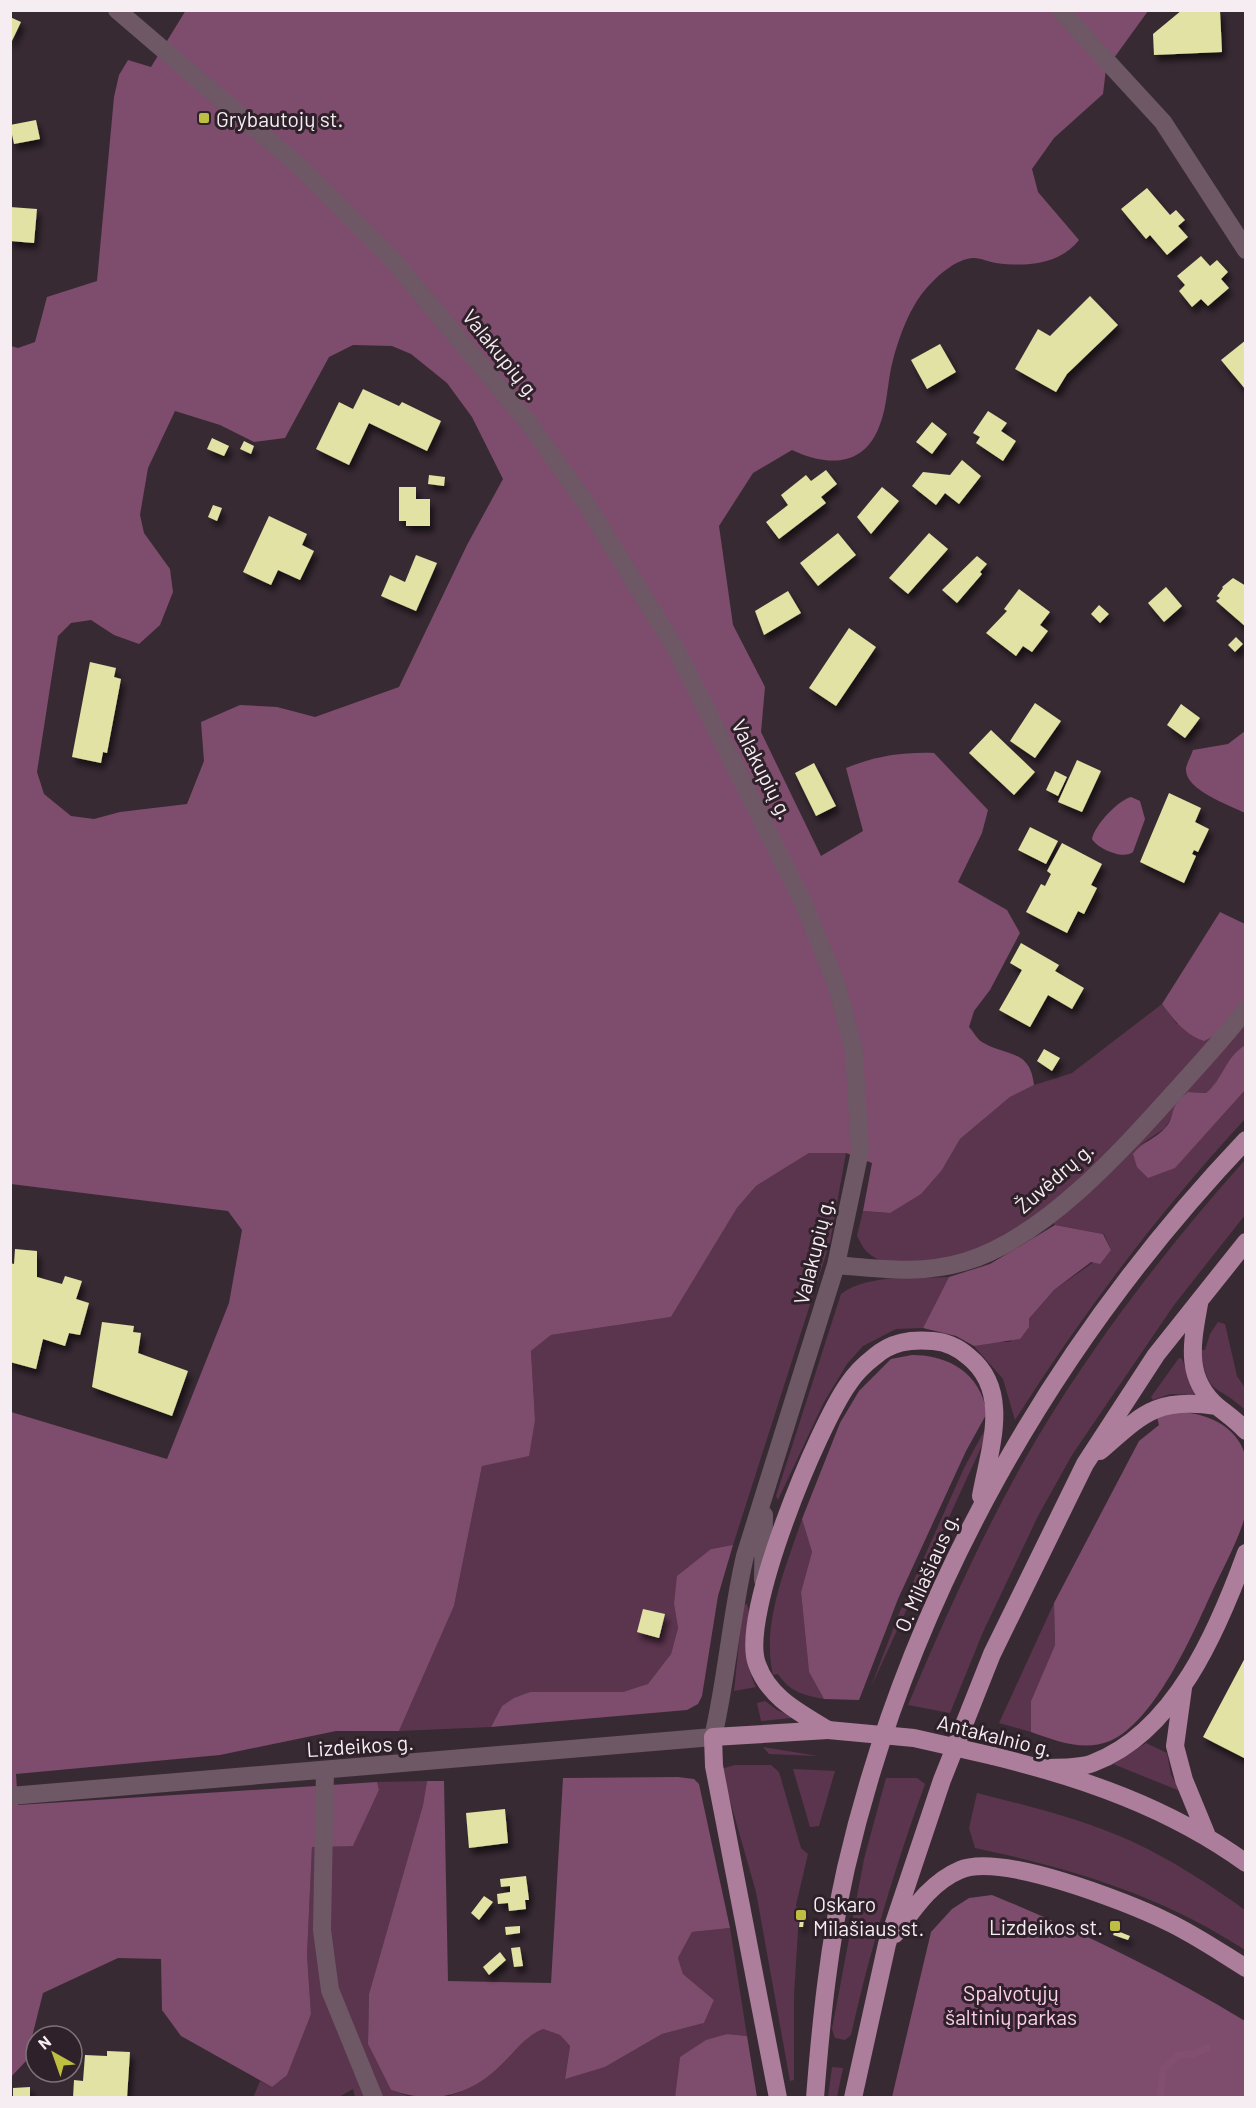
<svg xmlns="http://www.w3.org/2000/svg" width="1256" height="2108" font-family="Barlow,sans-serif">
<defs>
<filter id="shadow"><feDropShadow dx="3.5" dy="6" stdDeviation="3" flood-color="#0009"/></filter>
</defs>
<rect width="100%" height="100%" fill="#382a33"/>
<path fill="#5b354e" d="M1245 998V1045C1226 1058 1224 1079 1206 1093L1188 1092 1165 1128 1140 1145 1230 1105 1245 1090V1119C1159 1212 1083 1313 1015 1420L1003 1379 974 1346 985 1342H1010L1054 1290 1111 1250 1104 1234 1055 1225 1043 1210C1028 1221 1014 1233 998 1241 966 1258 897 1280 867 1252 863 1248 860 1241 857 1236L863 1211 889 1213 942 1170 960 1139 1010 1097 1034 1085 1072 1073 1162 1004 1177 1024 1233 1019Z
M809 1153H846L830 1242 733 1545 711 1549 674 1604 678 1628 671 1654 648 1685 623 1692H530L502 1706 491 1727 399 1731 454 1606 482 1466 535 1420 531 1351 551 1335 671 1317 737 1208 756 1186Z
M1245 1160V1215L1174 1305 1072 1455 1038 1516 983 1632 950 1713 908 1705C947 1613 988 1521 1039 1435 1098 1337 1169 1245 1245 1160Z
M949 1277 923 1328 896 1329 863 1346 847 1364 824 1402 778 1500 776 1496 841 1294C870 1273 914 1279 949 1277Z
M1218 1322 1225 1324 1237 1376 1245 1388V1410C1216 1382 1209 1399 1200 1350H1205L1210 1334Z
M1179 1358 1182 1359 1196 1395 1170 1394 1153 1400 1151 1397Z
M988 1424 984 1441 871 1687 898 1616 964 1468Z
M802 1519 812 1552 801 1592 809 1672 824 1699C803 1695 790 1692 778 1674L773 1675C761 1624 786 1567 802 1519Z
M1054 1603 1055 1645 1031 1701V1732L999 1723Z
M747 1604C755 1630 740 1655 756 1687L734 1691 743 1605Z
M765 1701 777 1710 791 1716V1718L761 1721 757 1703Z
M1146 1743 1167 1753 1171 1775 1180 1791 1113 1764Z
M763 1747 818 1756 769 1754Z
M735 1765H771L779 1772 801 1848 808 1854 796 1905 799 1915 794 1995V2080L790 2081 756 1892 721 1769Z
M793 1769 835 1771 819 1826 810 1827Z
M886 1778H917L925 1784C895 1867 870 1950 851 2035L845 2040 835 2038 832 2029 864 1859Z
M427 1781 423 1805 369 1994 368 2044 391 2090 411 2097H355L353 2089 339 2097 253 2098 260 2081 272 2087 311 2014 307 1955 312 1846H353L379 1790 377 1782Z
M977 1793C1029 1806 1082 1819 1131 1841 1172 1860 1209 1884 1245 1910V1950C1163 1896 1071 1868 975 1848L969 1828Z
M730 1928 747 2036 726 2034 680 2057 675 2097 442 2098C464 2093 483 2081 500 2066 515 2053 524 2036 543 2029L560 2035 570 2046 565 2078 605 2067 662 2034 704 2023 714 2000 683 1974 678 1958 692 1932Z
M832 2067 843 2068 837 2097H828Z"/>
<path fill="#7e4c6d" fill-rule="evenodd" d="M186 10 1148 11 1106 69 1103 94 1054 138 1032 169 1038 192 1079 240C1059 265 1026 267 996 263 989 262 981 258 974 258 955 259 937 276 925 290 910 307 899 337 893 360 887 381 888 406 879 427 863 468 826 466 792 450L753 473 719 526 733 625 765 687 761 732 821 856 863 831 846 768C876 756 902 752 934 753L988 810 982 833 958 882 1007 910 1020 933 990 990 974 1011 969 1027C973 1031 977 1039 982 1042 1006 1057 1030 1048 1034 1085L1010 1097 960 1139 942 1170 921 1194 890 1213 863 1211 872 1163 846 1153H809L756 1186 737 1208 671 1317 551 1335 531 1351 535 1420 529 1456 482 1466 454 1606 399 1731H336L220 1755 16 1774 18 1805 377 1782 379 1790 353 1846 312 1847 307 1955 311 2014 287 2075 272 2087 181 2036 162 2010 161 1959 118 1958 43 1993 26 2061 11 2077V1412L167 1459 229 1303 242 1230 228 1211 11 1184V346L18 348 35 342 47 297 97 281 114 97 119 75 128 60 151 67ZM353 345 392 346 411 354 447 383 472 417 503 479 467 545 399 687 315 717 277 707 240 705 201 722 204 761 187 804 120 812 94 819 71 816 44 794 37 772 58 636 71 623 91 620 114 635 139 644 160 625 173 592 170 569 144 533 140 515 148 468 175 411 220 425 254 442 285 438 329 357Z
M1245 731V813C1230 805 1184 790 1186 768 1187 763 1191 756 1193 750L1228 744Z
M1220 912 1245 924C1245 947 1249 974 1245 996 1242 1014 1220 1034 1204 1041 1184 1034 1174 1020 1162 1004Z
M1245 1045V1090L1175 1168 1148 1178 1137 1167 1133 1154C1142 1142 1157 1138 1166 1127 1177 1114 1167 1108 1188 1092L1206 1093C1224 1078 1224 1059 1245 1045Z
M1055 1225 1103 1234 1111 1250 1100 1264 1091 1262 1054 1290 1029 1319V1327L1020 1339 974 1346 956 1336 923 1328 949 1277 990 1264Z
M912 1355C949 1355 980 1373 987 1413L966 1451 898 1599 859 1700 824 1699 809 1672 801 1592 812 1552 802 1519 840 1423 859 1391 891 1359Z
M1177 1412C1204 1412 1237 1425 1245 1455 1247 1465 1245 1477 1245 1487 1245 1499 1247 1511 1243 1523 1235 1547 1222 1570 1211 1594 1192 1636 1154 1722 1110 1741 1083 1752 1057 1741 1031 1732V1701L1055 1645 1054 1603 1139 1441 1159 1425 1157 1417Z
M733 1545 718 1596 702 1696 698 1704 687 1710 491 1727 502 1706 514 1698 530 1692H623L648 1684 671 1654 678 1628 674 1604 677 1576 711 1549Z
M678 1777 694 1779 699 1784 730 1928 692 1932 678 1958 683 1974 714 2000 704 2023 662 2034 605 2067 565 2079 570 2046 560 2035 543 2029C525 2036 515 2052 501 2065 470 2096 432 2105 391 2090L368 2044 369 1994 423 1805 427 1781H444L448 1981 551 1983 563 1778Z
M992 1895C1080 1931 1164 1972 1245 2021V2097H892L931 1932 952 1909 969 1898Z
M727 2034 747 2036 757 2097H675L680 2057 706 2040Z"/>
<path fill="#824f70" d="M1131 797 1140 801 1145 819 1133 852C1123 860 1098 849 1092 839 1094 826 1118 800 1131 797Z"/>
<g fill="none" stroke-linecap="round" stroke-linejoin="round">
<path stroke="#824f70" stroke-width="7" d="M1160 2098 1163 2069 1179 2055 1194 2054 1207 2048"/>
</g>
<path fill="#e1e2a3" filter="url(#shadow)" d="M1182 10H1220L1222 52 1154 55 1153 34Z
M10 17 21 22 10 45Z
M36 120 40 139 14 144 10 125Z
M1147 188 1170 215 1176 210 1185 220 1178 226 1188 237 1167 255 1150 235 1146 239 1121 209Z
M10 207 37 209 34 243 10 241Z
M1201 256 1210 266 1217 260 1228 272 1221 279 1229 288 1208 306 1201 299 1192 307 1179 291 1185 285 1177 276Z
M1090 296 1118 325 1067 374 1056 392 1015 369 1038 329 1050 336Z
M1246 340V390L1221 360Z
M940 344 956 372 927 389 911 360Z
M363 389 399 406 402 402 441 421 427 451 369 423 349 465 316 449 339 402 353 409Z
M988 411 1007 423 1001 431 1016 441 1003 461 976 443 980 437 973 433Z
M932 422 947 434 932 454 916 442Z
M212 438 229 446 224 456 207 449Z
M244 441 254 446 251 454 240 449Z
M962 460 981 476 959 504 945 493 936 505 912 486 923 472 950 475Z
M826 470 837 484 821 497 826 503 779 539 766 522 788 505 781 495 806 475 811 481Z
M429 475 445 477 444 486 428 484Z
M399 487H416V499H430V526H406V521H399Z
M882 487 899 501 871 534 857 517Z
M213 505 222 508 217 521 208 517Z
M269 516 307 534 302 545 314 551 300 580 278 570 271 585 243 572Z
M838 533 856 555 818 586 800 563Z
M929 533 948 549 908 594 889 578Z
M416 555 437 563 416 611 381 596 390 575 405 582Z
M977 556 987 564 980 572 982 574 957 603 942 590Z
M1233 578 1246 586V627L1216 601 1220 598 1217 596 1223 588 1222 587Z
M1166 587 1182 606 1164 622 1148 603Z
M1019 589 1050 612 1040 625 1048 631 1032 652 1023 646 1016 656 986 633 1007 611 1004 609Z
M788 591 801 613 764 635 755 611Z
M1099 605 1109 614 1100 623 1091 614Z
M849 628 876 647 836 706 809 688Z
M1236 637 1243 644 1235 652 1228 645Z
M90 662 116 668 114 677 121 679 107 753 103 752 101 763 72 757Z
M1035 703 1061 721 1035 758 1010 741Z
M1181 704 1200 718 1185 738 1167 725Z
M991 730 1035 772 1014 795 969 753Z
M1077 760 1101 771 1082 812 1058 802Z
M814 763 836 806 816 816 795 773Z
M1055 771 1067 777 1058 796 1046 790Z
M1169 793 1201 808 1195 822 1209 829 1198 852 1194 850 1192 854 1196 856 1184 883 1140 862Z
M1030 827 1058 841 1046 864 1018 850Z
M1062 843 1102 864 1091 885 1097 888 1084 914 1078 911 1067 933 1026 912 1041 884 1045 886 1051 874 1047 871Z
M1021 943 1059 965 1055 971 1084 988 1072 1009 1048 995 1030 1027 999 1010 1022 970 1010 963Z
M1044 1049 1060 1058 1052 1071 1037 1061Z
M15 1249 37 1251V1277L62 1284 65 1276 82 1281 76 1299 89 1303 80 1335 69 1333 65 1346 43 1339 36 1369 10 1362V1263L14 1264Z
M102 1322 134 1326 133 1332 141 1333 138 1353 188 1371 172 1416 92 1387Z
M643 1609 665 1614 659 1638 637 1632Z
M1246 1656V1759L1203 1737Z
M505 1809 508 1843 469 1848 466 1813Z
M526 1876 529 1900H525L526 1909 509 1911 508 1903 498 1904 497 1894 510 1892V1886L501 1887 500 1879Z
M484 1896 493 1902 479 1920 471 1913Z
M801 1912H805L803 1927H799Z
M520 1926V1933L506 1935 505 1927Z
M1115 1930 1130 1936 1128 1940 1113 1935Z
M520 1947 523 1966 514 1967 511 1948Z
M500 1952 506 1960 489 1975 483 1967Z
M107 2051 130 2052 127 2098H73L74 2080 83 2081 85 2055 107 2056Z
M30 2087V2098H13V2088Z"/>
<g fill="none" stroke-linecap="round" stroke-linejoin="round">
<path stroke="#6e5866" stroke-width="18" d="M1060 10 1163 122 1246 250
M836 1265C882 1269 921 1275 967 1261 1047 1236 1125 1147 1180 1086 1202 1061 1226 1036 1246 1009
M763 1580 764 1515
M325 1770 322 1930 330 1990 374 2098
M10 1796 713 1737C727 1677 731 1616 745 1556L836 1265 860 1151 854 1051 837 986 803 902 676 649 585 502 528 422 392 259 299 166 117 10"/>
<path stroke="#ac7e9b" stroke-width="18" d="M1199 1304C1192 1343 1184 1378 1218 1407 1228 1415 1237 1421 1246 1431
M1100 1451C1143 1414 1156 1397 1217 1406
M1183 1688 1175 1746 1184 1780 1207 1836
M828 1730C799 1712 769 1698 757 1664 739 1616 818 1426 849 1383 855 1374 865 1364 874 1357 891 1342 910 1339 933 1341 946 1342 959 1348 969 1357 1012 1392 989 1450 981 1496
M993 1756C1083 1778 1170 1808 1246 1863
M1042 1768C1058 1767 1078 1769 1093 1763 1175 1732 1218 1630 1246 1553
M895 1934C913 1910 931 1882 960 1870 1000 1852 1127 1902 1166 1921 1194 1934 1220 1952 1246 1968
M778 2098 714 1766 713 1737 828 1730
M815 2098C821 2021 829 1944 846 1868 909 1595 1053 1343 1246 1140
M853 2098 887 1944 942 1780 992 1654 1085 1464 1156 1355 1246 1242"/>
<path stroke="#ac7e9b" stroke-width="18" d="M828 1730 914 1738 993 1756"/>
</g>
<g fill="#bebe42" stroke="#2e2129" stroke-width="2">
<rect x="198" y="112" width="12" height="12" rx="3"/>
<rect x="795" y="1909" width="12" height="12" rx="3"/>
<rect x="1109" y="1920" width="12" height="12" rx="3"/>
</g>
<g text-anchor="middle" dominant-baseline="central" stroke-width="6" stroke-linejoin="round" paint-order="stroke">
<g font-size="21" fill="#f6edf2" stroke="#2e2129" text-anchor="start">
<text x="216" y="118">Grybautojų st.</text>
<text x="813" y="1903">Oskaro<tspan x="813" dy="24">Milašiaus st.</tspan></text>
<text x="1103" y="1926" text-anchor="end">Lizdeikos st.</text>
</g>
<g font-size="21" fill="#f6edf2" stroke="#2e2129">
<text transform="translate(502 354) rotate(51)">Valakupių g.</text>
<text transform="translate(763 769) rotate(63)">Valakupių g.</text>
<text transform="translate(1054 1177) rotate(-41)">Žuvėdrų g.</text>
<text transform="translate(813 1251) rotate(-76)">Valakupių g.</text>
<text transform="translate(926 1572) rotate(-66)">O. Milašiaus g.</text>
<text transform="translate(995 1735) rotate(14)">Antakalnio g.</text>
<text transform="translate(360 1745) rotate(-4)">Lizdeikos g.</text>
</g>
<g font-size="21" fill="#ffceec" stroke="#2e2129">
<text x="1011" y="1992">Spalvotųjų<tspan x="1011" dy="24">šaltinių parkas</tspan></text>
</g>
</g>
<rect width="1256" height="2108" fill="none" stroke="#f6edf2" stroke-width="24"/>
<g transform="translate(54 2054) rotate(320)"><circle r="28" fill="#2e2129" stroke="#7e7379" stroke-width="1.5"/>
<path d="M0-4.5L10 22L0 15L-10 22Z" fill="#bebe42"/>
<text y="-9" font-size="16" font-weight="bold" text-anchor="middle" fill="#f6edf2">N</text>
</g>
</svg>
